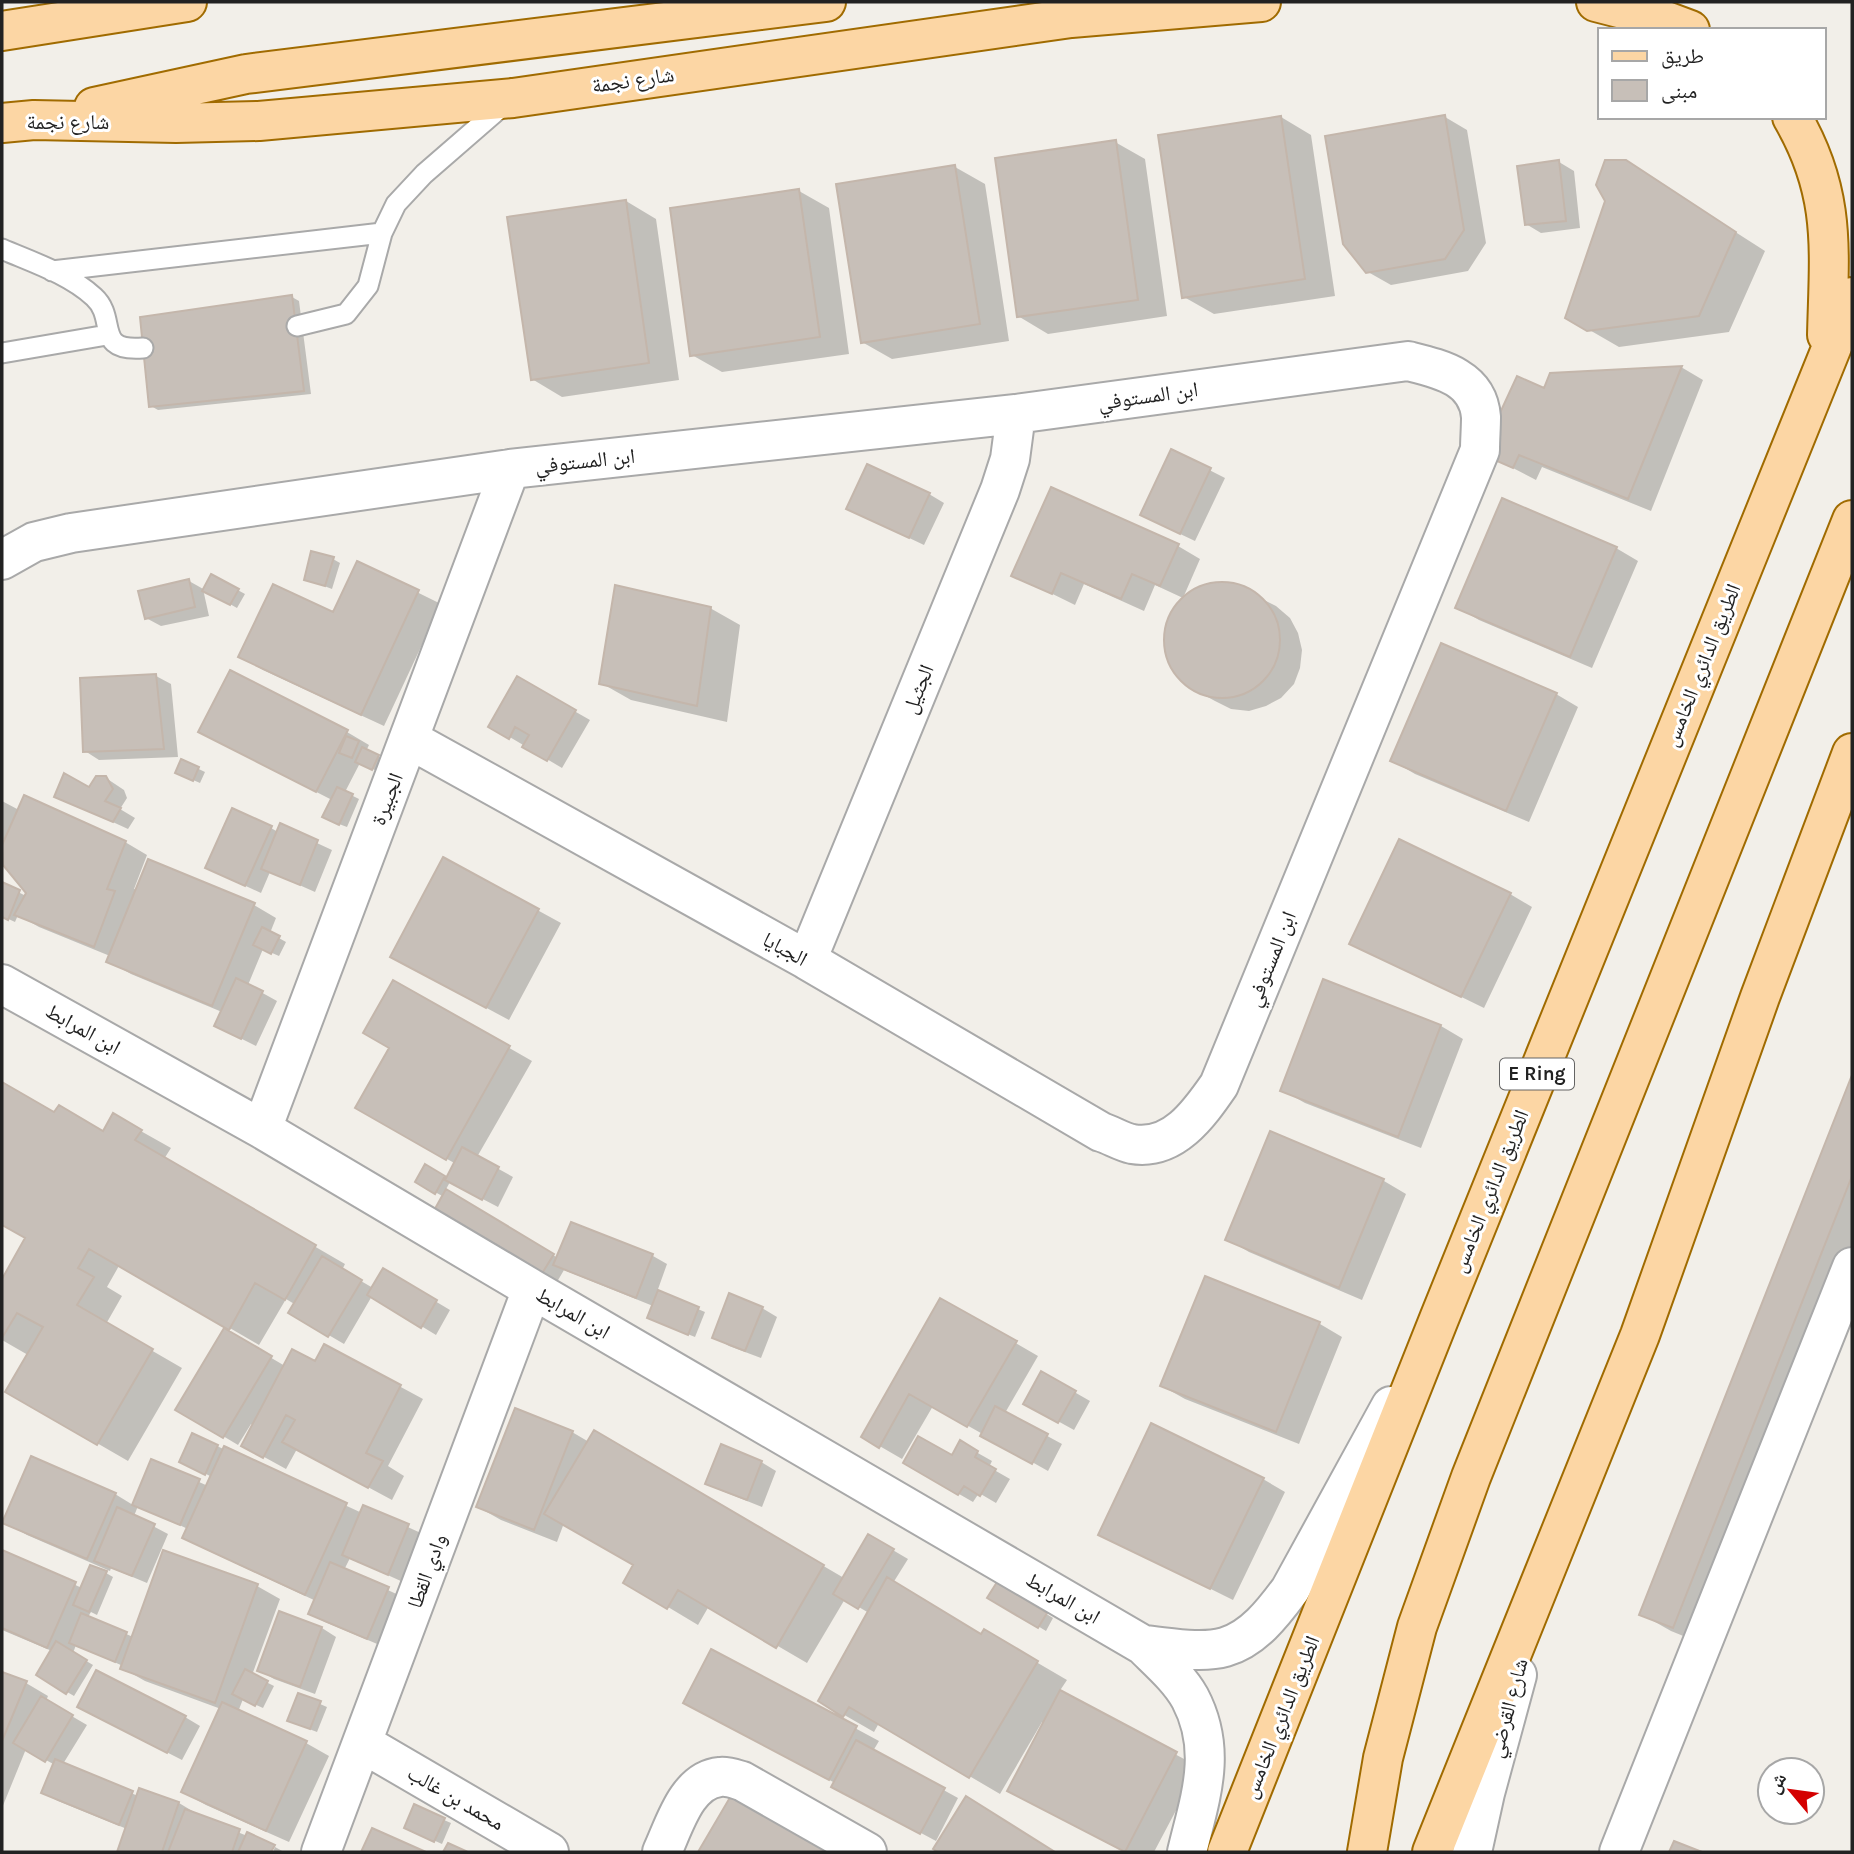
<svg xmlns="http://www.w3.org/2000/svg" width="1854" height="1854" font-family="Karla,'Noto Naskh Arabic',sans-serif">
<rect width="100%" height="100%" fill="#f2efe9"/>
<path fill="#0003" d="M1281 117 1311 135 1335 296 1214 314 1184 297Z
M1445 117 1467 130 1486 243 1468 271 1391 285 1368 272Z
M1115 142 1145 159 1167 316 1048 334 1018 316Z
M1559 162 1574 171 1580 228 1541 233 1526 224Z
M1626 162 1765 251 1729 332 1619 347 1567 317 1607 201Z
M955 167 985 184 1009 341 892 359 862 342Z
M799 191 829 208 849 354 722 372 692 355Z
M626 201 656 219 679 380 562 397 532 379Z
M292 297 299 301 311 394 158 410 151 406Z
M1681 367 1703 380 1651 511 1542 467 1536 480 1484 453 1545 390Z
M1172 451 1225 478 1195 541 1157 523Z
M929 494 944 503 924 545 848 509Z
M1178 546 1200 559 1183 598 1155 585 1144 611 1084 584 1075 605 1014 575Z
M1616 548 1638 561 1592 668 1479 620 1457 607Z
M333 559 340 563 332 589 306 579Z
M358 563 441 604 384 726 263 670 241 657 333 614Z
M212 576 245 594 237 608 203 589 209 616 161 626 146 618 189 581 205 590Z
M1218 584 1236 586 1276 606 1290 618 1298 633 1302 650 1300 668 1294 684 1281 698 1266 706 1249 711 1231 709 1215 701 1191 688 1178 676 1170 661 1166 643 1167 626 1174 610 1184 598 1202 587Z
M710 608 740 625 727 722 631 700 601 683Z
M156 676 171 684 178 757 99 760 85 751Z
M518 679 590 720 562 768 491 726Z
M1556 694 1578 707 1529 822 1415 774 1393 761Z
M347 732 369 745 366 751 385 760 379 772 360 763 345 792 359 799 347 827 331 821 332 800 223 744Z
M182 761 205 772 200 783 184 776Z
M103 776 124 790 127 798 120 809 135 818 128 829 56 796 89 789Z
M2 801 19 810 125 842 147 855 134 889 254 905 276 918 270 933 286 942 279 956 263 949 248 985 277 1001 256 1046 216 1026 222 1012 131 974 108 961 110 956 39 927 18 915 15 922 2 916V884L26 896 28 893 9 870 2 850 6 841 2 839Z
M280 826 332 850 315 892 270 872 261 893 207 868 271 828 278 832Z
M444 859 561 923 509 1020 414 969Z
M1510 894 1532 907 1484 1008 1351 943Z
M394 982 532 1061 477 1157 513 1177 498 1207 450 1182 445 1191 558 1258 572 1224 653 1256 667 1264 657 1292 705 1312 695 1337 655 1321 653 1306 564 1270 554 1287 444 1197 417 1182 426 1167 448 1179 456 1164 357 1108 392 1047Z
M1324 982 1441 1026 1463 1039 1421 1148 1305 1103 1282 1090Z
M1852 1080V1268L1703 1644 1671 1631 1641 1614Z
M2 1084 54 1115 104 1133 114 1116 171 1148 164 1159 345 1264 342 1270 373 1288 383 1270 450 1310 436 1335 372 1296 344 1344 291 1313 296 1305 286 1299 259 1345 120 1264 107 1287 122 1296 106 1324 182 1368 128 1461 7 1391 28 1355 2 1340V1282L27 1238 2 1223Z
M1271 1134 1384 1181 1406 1194 1362 1300 1249 1252 1227 1239Z
M1206 1278 1320 1324 1342 1337 1299 1444 1185 1399 1162 1386Z
M941 1300 1038 1356 1005 1413 1062 1444 1048 1471 933 1406 902 1459 864 1437Z
M762 1308 777 1317 761 1358 729 1346 714 1337Z
M224 1330 285 1366 316 1363 325 1346 423 1399 388 1466 404 1476 392 1500 297 1449 286 1469 266 1458 243 1445 254 1425 251 1424 238 1445 178 1409Z
M1041 1373 1090 1401 1074 1430 1025 1403Z
M572 1432 589 1442 594 1432 844 1578 869 1536 908 1559 893 1583 982 1636 985 1632 1067 1680 1059 1692 1199 1767 1154 1852H1124L1009 1791 1044 1724 1042 1722 1000 1794 879 1723 874 1732 820 1701 869 1613 845 1599 807 1663 709 1606 698 1625 668 1607 625 1582 636 1565 564 1523 557 1542 501 1520 478 1507Z
M193 1435 362 1513 364 1507 423 1534 403 1582 350 1558 344 1570 403 1597 382 1646 325 1622 310 1614 316 1601 207 1550 184 1537 188 1529 138 1506 134 1516 168 1534 147 1583 111 1568 110 1571 27 1535 5 1522 115 1494 133 1505 152 1461 208 1486 212 1477 188 1465Z
M960 1443 992 1461 989 1467 1010 1479 996 1503 979 1493 973 1502 905 1463 952 1457Z
M761 1462 776 1471 762 1507 722 1491 707 1483Z
M1263 1479 1285 1492 1233 1600 1100 1534Z
M2 1552 82 1588 106 1573 113 1577 97 1615 91 1612 88 1617 133 1637 164 1552 257 1586 280 1599 252 1675 274 1686 263 1708 243 1699 238 1712 306 1743 329 1756 289 1842 206 1805 183 1792 221 1709 145 1681 122 1668 123 1666 76 1645 73 1653 93 1665 74 1696 38 1675 52 1651 2 1630Z
M997 1584 1053 1618 1046 1631 990 1597Z
M280 1614 322 1628 336 1637 315 1694 274 1679 259 1670Z
M712 1651 879 1741 873 1751 958 1798 936 1841 848 1794 835 1783 707 1715Z
M2 1674 26 1683 48 1696 46 1701 87 1725 63 1764 138 1796 140 1790 179 1803 194 1812 193 1814 272 1846 269 1852H119L127 1829 58 1801 43 1793 55 1765 26 1749 2 1808Z
M299 1695 327 1707 317 1732 296 1724Z
M94 1715 185 1717 200 1726 182 1760Z
M733 1796 828 1852H700Z
M989 1811 1054 1852H941L935 1849Z
M444 1820 451 1823 442 1844 413 1831Z
M275 1847 284 1852H273Z"/>
<path fill="#c7bfb8" stroke="#c4b6ab" stroke-width="2" d="M1445 115 1464 230 1445 259 1366 273 1343 244 1325 136Z
M1281 116 1305 279 1182 298 1158 135Z
M1116 140 1138 300 1017 317 995 158Z
M1559 160 1566 221 1525 225 1517 166Z
M1605 160H1626L1736 232 1699 316 1587 331 1565 318 1605 201 1596 185Z
M955 165 980 324 861 343 836 184Z
M799 189 820 337 690 356 670 208Z
M626 200 649 363 531 380 507 217Z
M292 295 304 391 149 407 140 317Z
M1682 366 1628 499 1519 455 1513 468 1481 454 1517 376 1544 388 1550 373Z
M1171 449 1211 468 1180 534 1140 515Z
M867 464 930 493 909 538 846 509Z
M1051 487 1179 544 1160 586 1132 574 1121 599 1061 573 1052 594 1011 576Z
M1502 498 1617 547 1570 657 1455 608Z
M311 551 334 557 325 586 304 580Z
M357 561 419 590 361 715 238 657 273 584 333 612Z
M211 574 239 589 230 605 202 591Z
M189 579 195 607 145 619 138 591Z
M1164 640a58 58 0 1 1 116 0a58 58 0 1 1-116 0Z
M615 585 711 607 697 706 599 684Z
M1441 643 1557 693 1506 811 1390 761Z
M230 670 348 730 316 792 198 732Z
M156 674 164 749 83 752 80 678Z
M517 676 576 710 547 761 522 747 529 735 515 727 509 739 488 727Z
M346 736 359 741 352 758 339 753Z
M362 747 379 755 372 770 355 762Z
M181 759 199 767 193 781 175 773Z
M64 773 89 787 96 776H106L113 789 105 801 121 808 113 822 54 797Z
M337 787 353 794 339 825 322 817Z
M24 795 126 841 107 889 115 891 94 947 14 915 26 893 3 865 2 845Z
M232 808 272 826 245 886 205 868Z
M280 823 318 840 300 885 261 869Z
M1399 839 1511 893 1461 997 1349 944Z
M443 857 539 909 486 1008 390 957Z
M148 859 255 903 212 1006 106 962Z
M2 882 20 890 8 920 2 917Z
M262 927 280 936 271 954 253 945Z
M236 978 263 991 241 1039 214 1026Z
M1323 979 1441 1025 1398 1137 1280 1091Z
M393 980 510 1046 446 1160 355 1108 389 1048 363 1033Z
M1852 1075V1176L1673 1628 1639 1615Z
M2 1082 54 1112 59 1105 103 1131 113 1113 142 1130 135 1140 316 1245 285 1300 255 1283 229 1330 89 1249 78 1268 94 1277 77 1305 153 1349 97 1445 5 1392 43 1327 17 1313 2 1338V1279L25 1238 2 1225Z
M1270 1131 1384 1179 1339 1288 1225 1240Z
M462 1147 499 1167 482 1200 445 1180Z
M425 1164 445 1176 435 1194 415 1182Z
M446 1189 554 1254 538 1280 431 1216Z
M571 1222 653 1254 636 1298 553 1265Z
M322 1256 362 1280 328 1337 288 1313Z
M383 1268 437 1300 421 1328 367 1295Z
M1205 1276 1320 1322 1276 1432 1160 1386Z
M658 1290 699 1307 688 1335 647 1318Z
M729 1293 763 1307 745 1351 712 1338Z
M940 1298 1017 1341 967 1427 909 1394 879 1448 861 1437Z
M224 1328 272 1356 223 1438 175 1410Z
M324 1344 401 1385 366 1453 383 1461 368 1488 282 1442 295 1420 286 1415 263 1458 241 1446 292 1349 315 1361Z
M1041 1371 1076 1391 1058 1423 1023 1404Z
M995 1406 1048 1434 1032 1464 980 1436Z
M515 1408 573 1431 534 1530 476 1507Z
M1151 1423 1264 1478 1210 1589 1098 1535Z
M594 1430 824 1565 776 1648 678 1590 667 1609 623 1583 633 1565 544 1514Z
M192 1433 218 1445 205 1475 179 1462Z
M918 1436 952 1455 960 1440 978 1451 975 1457 996 1469 980 1496 964 1486 958 1495 903 1463Z
M721 1444 762 1461 747 1500 705 1484Z
M224 1446 347 1503 305 1595 182 1538Z
M31 1456 116 1493 87 1559 2 1523Z
M151 1459 200 1479 180 1525 132 1505Z
M363 1505 409 1524 388 1575 342 1555Z
M117 1507 155 1524 132 1576 94 1561Z
M868 1534 894 1549 858 1609 833 1594Z
M2 1550 76 1582 47 1648 2 1628Z
M163 1550 258 1584 215 1703 120 1669Z
M330 1562 389 1587 367 1639 308 1614Z
M90 1565 107 1571 89 1612 73 1605Z
M887 1577 981 1634 984 1629 1038 1661 969 1778 849 1707 843 1717 818 1701Z
M997 1582 1047 1613 1038 1628 987 1598Z
M279 1611 322 1627 300 1687 257 1671Z
M81 1613 127 1632 115 1662 69 1643Z
M56 1641 87 1660 66 1694 36 1675Z
M711 1649 857 1726 829 1780 683 1703Z
M245 1669 268 1681 255 1706 232 1694Z
M96 1670 186 1716 167 1753 77 1707Z
M2 1672 27 1681 2 1741Z
M1060 1690 1177 1752 1125 1852 1007 1791Z
M298 1693 321 1701 310 1729 287 1721Z
M41 1696 73 1715 45 1762 13 1743Z
M222 1702 307 1741 266 1831 181 1792Z
M856 1740 945 1788 920 1834 831 1787Z
M55 1759 133 1791 119 1825 41 1793Z
M139 1788 179 1802 162 1852H117Z
M732 1794 831 1852H698Z
M966 1796 1055 1852H938L933 1849Z
M414 1804 445 1818 434 1842 404 1828Z
M185 1809 240 1829 232 1852H168Z
M372 1828 426 1852H361Z
M247 1832 275 1845 271 1852H238Z
M1674 1841 1702 1852H1669Z
M448 1843 466 1851 465 1852H443Z"/>
<g fill="none" stroke-linecap="round" stroke-linejoin="round">
<defs>
<path id="service" d="M2 249C32 262 69 274 94 297 118 319 93 352 143 348
M52 271 382 233
M297 326 346 314 368 286 382 233 396 204 424 174 507 102
M2 353 107 335"/>
<path id="minor" d="M2 560 34 542 71 533 510 469 1016 414 1408 361C1440 369 1478 377 1481 417 1481 428 1480 439 1480 450L1219 1085C1199 1114 1173 1151 1132 1144 1122 1142 1111 1135 1101 1132L807 960 409 739
M807 960 1000 490 1010 459 1016 414
M2 984 262 1129 532 1289 1143 1645C1159 1661 1179 1678 1190 1698 1218 1751 1200 1798 1187 1852
M262 1129 510 469
M1143 1645C1168 1647 1200 1654 1225 1647 1253 1639 1273 1613 1290 1590L1391 1406
M362 1743 549 1852
M321 1852 532 1289
M662 1852C674 1827 686 1780 720 1777 727 1776 735 1779 742 1781L867 1852
M1472 1852 1485 1793 1517 1675
M1619 1852 1852 1267"/>
<path id="primary" d="M1596 2 1658 18 1690 30
M2 31 187 2
M94 107 246 74 826 2
M1792 117C1837 194 1829 251 1827 335
M2 123 34 120 176 123 259 121 513 98 1071 18 1261 2
M1227 1852 1439 1319 1852 297
M1367 1852 1383 1758 1417 1627 1471 1477 1852 520
M1432 1852 1640 1335 1760 997 1852 753"/>
</defs>
<use href="#service" stroke="#a9a9a9" stroke-width="23"/>
<use href="#minor" stroke="#a9a9a9" stroke-width="42"/>
<use href="#primary" stroke="#a06b00" stroke-width="42"/>
<use href="#service" stroke="#fff" stroke-width="19"/>
<use href="#minor" stroke="#fff" stroke-width="38"/>
<use href="#primary" stroke="#fcd6a4" stroke-width="38"/>
</g>
<g text-anchor="middle" dominant-baseline="central" stroke-width="6" stroke-linejoin="round" paint-order="stroke">
<rect fill="#fff" stroke="#646464" stroke-width="2" x="1500" y="1058.5" width="74" height="31" rx="5"/>
<g font-size="19" font-weight="bold" fill="#222">
<text x="1537" y="1074">E Ring</text>
</g>
<g font-size="21" fill="#222" stroke="#fff">
<text transform="translate(633 80) rotate(-8)">شارع نجمة</text>
<text x="68" y="122">شارع نجمة</text>
<text transform="translate(1148 396) rotate(-8)">ابن المستوفي</text>
<text transform="translate(585 461) rotate(-6)">ابن المستوفي</text>
<text transform="translate(1702 665) rotate(-68)">الطريق الدائري الخامس</text>
<text transform="translate(918 689) rotate(-68)">الجثيل</text>
<text transform="translate(387 799) rotate(-69)">الجبيرة</text>
<text transform="translate(785 949) rotate(29)">الجبايا</text>
<text transform="translate(1271 959) rotate(-68)">ابن المستوفي</text>
<text transform="translate(83 1029) rotate(29)">ابن المرابط</text>
<text transform="translate(1490 1191) rotate(-68)">الطريق الدائري الخامس</text>
<text transform="translate(573 1313) rotate(30)">ابن المرابط</text>
<text transform="translate(427 1571) rotate(-70)">وادي القطا</text>
<text transform="translate(1063 1598) rotate(30)">ابن المرابط</text>
<text transform="translate(1508 1708) rotate(-75)">شارع القرضي</text>
<text transform="translate(1281 1717) rotate(-68)">الطريق الدائري الخامس</text>
<text transform="translate(456 1798) rotate(30)">محمد بن غالب</text>
</g>
</g>
<rect width="1854" height="1854" fill="none" stroke="#222222" stroke-width="7"/>
<rect x="1598" y="28" width="228" height="91" fill="#ffffff" stroke="#a7a7a7" stroke-width="2"/>
<rect x="1612" y="51" width="35" height="10" fill="#fcd6a4" stroke="#a7a7a7" stroke-width="2"/>
<text x="1661" y="63" font-size="21" fill="#222222">طريق</text>
<rect x="1612" y="80" width="35" height="21" fill="#c7bfb8" stroke="#a7a7a7" stroke-width="2"/>
<text x="1661" y="98" font-size="21" fill="#222222">مبنى</text>
<g transform="translate(1791 1791) rotate(299)"><circle r="33" fill="#ffffff" stroke="#a7a7a7" stroke-width="2"/>
<path d="M0-5L12 26L0 18L-12 26Z" fill="#d40000"/>
<text y="-10" font-size="19" font-weight="bold" text-anchor="middle" fill="#222222">ش</text>
</g>
</svg>
